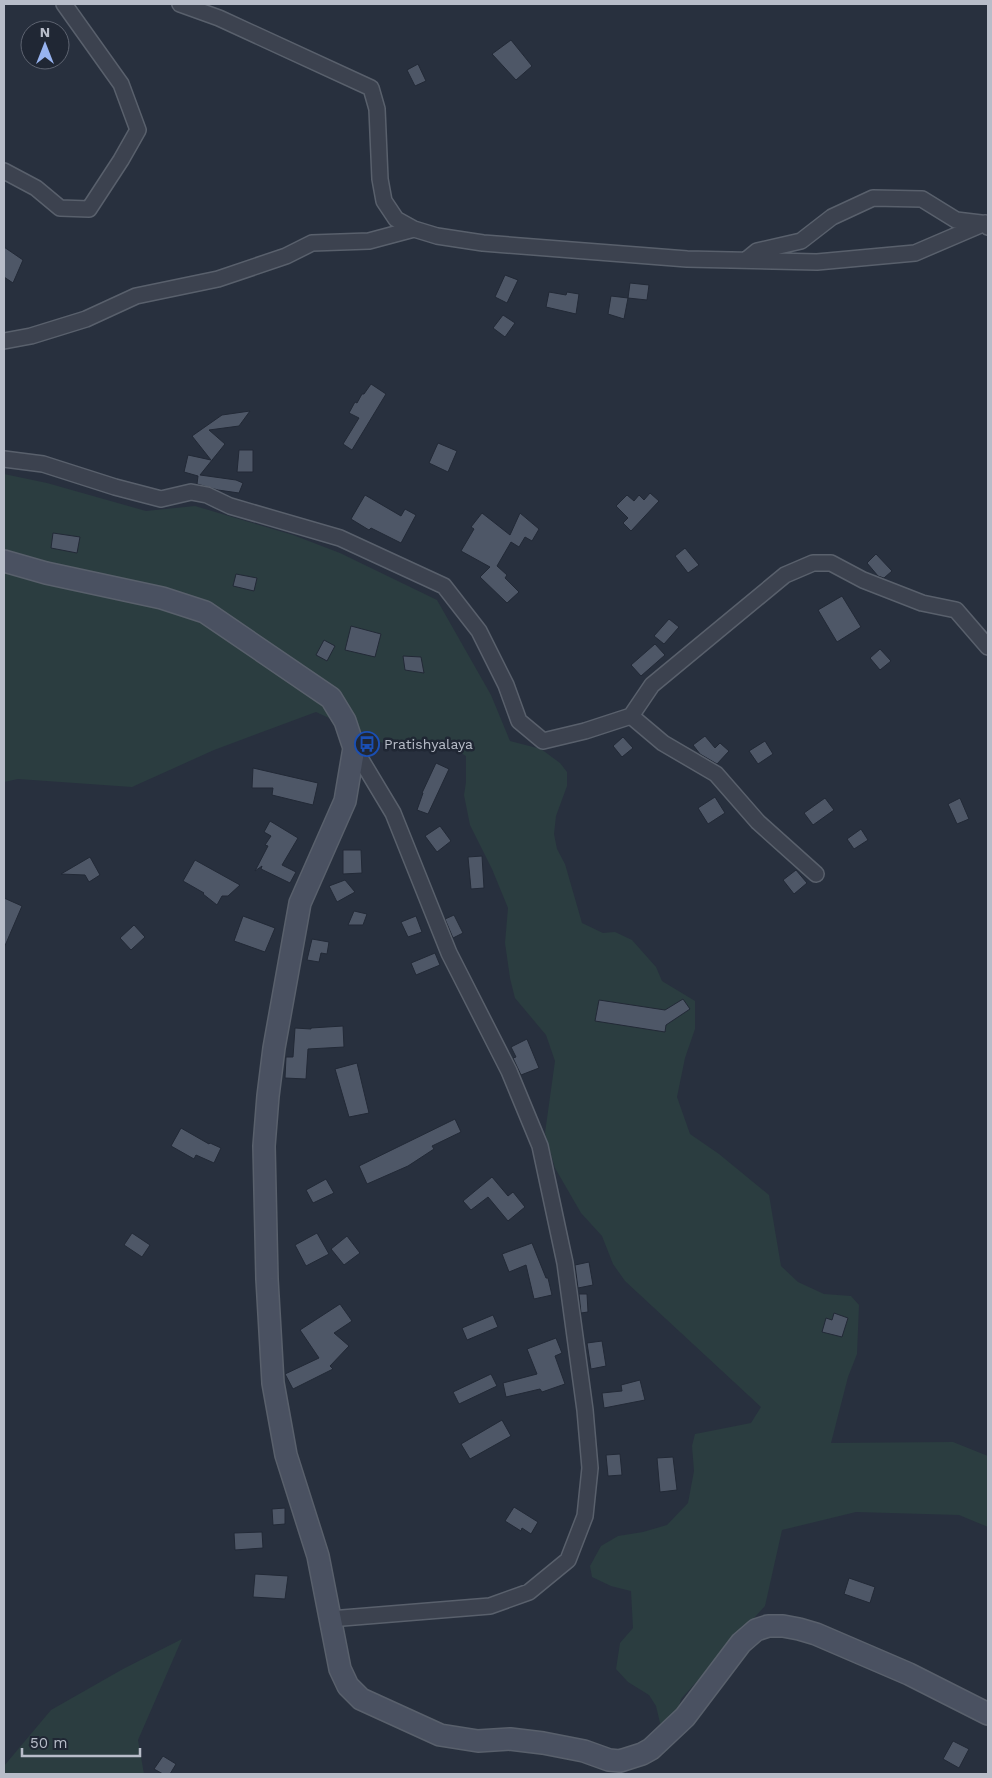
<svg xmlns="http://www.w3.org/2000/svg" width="992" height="1778" font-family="'Work Sans',sans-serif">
<rect width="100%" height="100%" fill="#28303e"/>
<path fill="#2b3d40" d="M4 474 47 483 146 511 195 506 293 535 340 553 437 600 491 695 510 741 541 749 560 763 567 772V786L556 816 554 834 557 849 565 864 582 923 603 933 615 932 632 940 656 967 662 981 695 1001V1029L685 1058 677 1097 690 1134 719 1154 769 1195 781 1266 798 1282 824 1294 851 1296 859 1305 857 1354 848 1377 831 1443 953 1442 988 1456V1527L959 1515 856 1512 782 1530 765 1606 681 1699 667 1752 656 1706 649 1695 628 1682 616 1669 620 1643 633 1628 631 1591 611 1586 592 1577 590 1566 601 1546 618 1536 643 1532 667 1525 688 1503 694 1471 692 1446 695 1434 751 1423 761 1407 625 1281 613 1264 602 1236 581 1213 555 1168 545 1133 555 1061 546 1035 515 998 510 978 505 943 508 908 492 869 470 825 464 795 466 782V756L448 745 426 743 400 751 316 712 214 750 132 787 18 779 4 782Z
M182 1639 138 1740 144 1774H4V1766L51 1710 123 1669Z"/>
<path fill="#4e5767" stroke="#222936" d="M511 40 532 66 516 80 492 54Z
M418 64 426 81 415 86 407 70Z
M4 247 23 260 13 283 4 277Z
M505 275 518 280 507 303 495 297Z
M630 283 649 285 647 300 628 298Z
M549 292 566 295 567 292 579 294 576 314 546 307Z
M611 296 628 298 624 319 608 314Z
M503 315 515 323 505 337 493 328Z
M371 384 386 394 352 450 343 444 359 418 349 413 355 402 357 403 362 394H364Z
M250 411 239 426 209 430 225 444 200 475 236 480 243 483 239 493 218 490 197 484 198 476 184 472 188 455 211 460 192 436 222 415Z
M438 443 457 451 448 472 429 463Z
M239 450H253V472H237Z
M650 493 659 501 631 531 623 523 628 518 616 506 627 495 634 501 639 495 644 500Z
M365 495 401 516 405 509 416 515 401 543 371 528 369 530 351 519Z
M482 513 510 535 520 513 539 529 532 541 525 537 519 547 511 542 497 566 507 575 505 578 519 592 507 603 480 577 490 567 461 551 474 529 471 527Z
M53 533 80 537 77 553 51 548Z
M685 548 699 565 688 573 675 556Z
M876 554 892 571 884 578 878 576 867 563Z
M236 574 257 578 254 591 233 586Z
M842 596 861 627 837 642 818 610Z
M669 619 679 627 664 644 654 636Z
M351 626 381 634 375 657 345 650Z
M324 640 335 646 327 661 316 655Z
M655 644 665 655 641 676 631 665Z
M880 649 891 661 880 670 870 658Z
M403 656 421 657 424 673 405 670Z
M705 736 715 748 720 743 729 751 717 764 700 754 693 745Z
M623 737 633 748 622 757 613 746Z
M765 741 773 754 758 764 749 751Z
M436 763 449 769 428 814 417 810 423 793H422Z
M253 768 318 783 313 805 272 795 273 788H252Z
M715 797 725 813 708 824 698 808Z
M825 798 834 810 813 825 804 813Z
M960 798 969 819 957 824 948 804Z
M270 821 298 838 282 865 296 872 290 883 261 869 262 866 255 871 268 846 265 845 271 836 264 832Z
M440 826 451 841 437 852 425 836Z
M861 829 868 840 854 849 847 839Z
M343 850H361L362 873 343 874Z
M482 856 484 888 471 889 468 857Z
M90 857 100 875 89 882 85 875 61 874Z
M195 860 240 885 228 896H222L217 905 203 894 204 893 183 881Z
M796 870 807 883 794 894 783 880Z
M345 880 355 892 337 902 329 886Z
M4 898 22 906 4 948Z
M354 911 367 914 363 925H348Z
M454 915 463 933 453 938 445 919Z
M243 916 275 928 265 952 234 941Z
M416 916 422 932 408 937 401 922Z
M134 925 145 937 131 950 120 938Z
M312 939 329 942 327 954 321 953 319 962 307 960Z
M435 953 440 965 416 975 411 963Z
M683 999 690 1009 666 1025 665 1032 595 1021 599 1000 665 1010Z
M343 1026 344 1047 308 1049 306 1079 285 1078 286 1057H293L295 1028 311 1029V1028Z
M527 1039 539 1068 521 1075 513 1058 516 1057 511 1047Z
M357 1063 369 1113 349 1117 335 1069Z
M455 1119 461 1132 432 1146 434 1149 408 1166 367 1184 359 1166Z
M181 1128 209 1144 210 1143 221 1148 214 1163 196 1155 194 1159 171 1146Z
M492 1177 508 1196 513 1192 525 1207 508 1221 488 1197 471 1210 463 1201Z
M326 1179 334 1193 313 1203 306 1190Z
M132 1233 150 1245 142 1257 124 1245Z
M317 1233 329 1254 306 1266 295 1245Z
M347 1236 360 1253 344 1265 331 1249Z
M532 1243 546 1278H548L552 1295 534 1299 526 1265 509 1272 502 1254Z
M589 1262 593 1285 578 1288 575 1265Z
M579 1294H587L588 1312 581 1313Z
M340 1304 352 1321 334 1333 349 1346 330 1366 333 1369 293 1389 285 1374 319 1358 300 1330Z
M834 1313 848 1318 842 1337 822 1332 826 1318 832 1320Z
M493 1315 498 1327 467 1340 462 1328Z
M556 1338 562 1353 555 1356 565 1384 542 1392 540 1389 506 1397 503 1383 537 1374 527 1349Z
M602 1341 606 1366 591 1369 587 1343Z
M491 1374 497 1386 459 1404 453 1392Z
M640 1380 645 1400 604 1408 602 1393 622 1391 621 1385Z
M502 1420 511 1436 470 1459 461 1444Z
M620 1454 622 1475 608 1476 606 1455Z
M673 1457 677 1490 660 1492 657 1458Z
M514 1507 538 1522 531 1534 522 1528 521 1531 505 1521Z
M285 1508V1524L273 1525 272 1509Z
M262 1532 263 1548 235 1550 234 1533Z
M255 1574 288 1576 285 1599 253 1597Z
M849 1578 875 1587 870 1603 844 1594Z
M953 1741 969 1749 959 1768 943 1759Z
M163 1756 176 1764 170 1774H163L154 1769Z"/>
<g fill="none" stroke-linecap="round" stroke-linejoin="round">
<defs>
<path id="street" d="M180 4 219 18 371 88 377 109 380 179 384 201 396 219 414 229 437 236 483 243 687 259 817 262 915 253 985 223 988 227
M4 171 36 188 60 208 89 209 121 160 138 130 121 84 64 4
M746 260 757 251 801 241 832 217 873 198 922 199 956 220 981 223
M4 341 31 336 86 319 136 296 218 279 286 256 312 243 369 241 414 229
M4 459 43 464 115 487 161 499 191 492 207 495 230 506 340 538 444 586 479 631 506 685 519 721 543 741 585 731 631 716 652 685 785 575 813 563H831L863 580 922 603 956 610 988 647
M631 716 663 743 716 774 758 822 816 874
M330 1619 490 1606 529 1592 568 1560 585 1516 590 1468 585 1410 565 1263 540 1146 509 1071 449 953 393 813 354 748"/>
<path id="secondary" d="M4 561 46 573 162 598 205 612 331 698 345 721 354 748 345 801 300 903 274 1048 268 1096 264 1146 267 1279 273 1383 286 1455 318 1556 340 1669 348 1686 361 1699 440 1735 478 1741 510 1739 543 1743 584 1751 609 1760 620 1761 642 1754 651 1749 685 1717 741 1643 756 1630 768 1626H783L799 1629 816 1634 909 1674 988 1714"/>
</defs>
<use href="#street" stroke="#59606c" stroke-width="18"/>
<use href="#secondary" stroke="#59606c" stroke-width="24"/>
<use href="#street" stroke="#3c424f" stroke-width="15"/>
<use href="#secondary" stroke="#4a5161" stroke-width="21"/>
</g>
<defs>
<symbol id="bus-ring" viewBox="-11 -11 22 22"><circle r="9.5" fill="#202734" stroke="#1a4fb4" stroke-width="1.5"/><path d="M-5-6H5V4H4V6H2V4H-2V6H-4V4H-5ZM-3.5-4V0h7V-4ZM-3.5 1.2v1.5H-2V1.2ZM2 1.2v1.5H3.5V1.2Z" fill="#1a4fb4"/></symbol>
</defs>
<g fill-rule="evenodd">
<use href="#bus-ring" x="353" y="730" width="28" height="28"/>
</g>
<g text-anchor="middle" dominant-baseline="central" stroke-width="5" stroke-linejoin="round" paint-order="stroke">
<g font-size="14" fill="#b8bdc9" stroke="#202734" text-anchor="start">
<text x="384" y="744">Pratishyalaya</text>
</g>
</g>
<rect width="992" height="1778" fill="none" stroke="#b8bdc9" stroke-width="10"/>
<g transform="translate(45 45)"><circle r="24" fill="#202734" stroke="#5d6370"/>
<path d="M0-4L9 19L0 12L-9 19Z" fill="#97b3f0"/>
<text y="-8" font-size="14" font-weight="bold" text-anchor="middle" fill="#b8bdc9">N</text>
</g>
<path d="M22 1748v8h118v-8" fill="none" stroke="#b8bdc9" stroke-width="2.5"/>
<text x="30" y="1748" font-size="15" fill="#b8bdc9" stroke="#202734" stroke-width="4" paint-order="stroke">50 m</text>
</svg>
